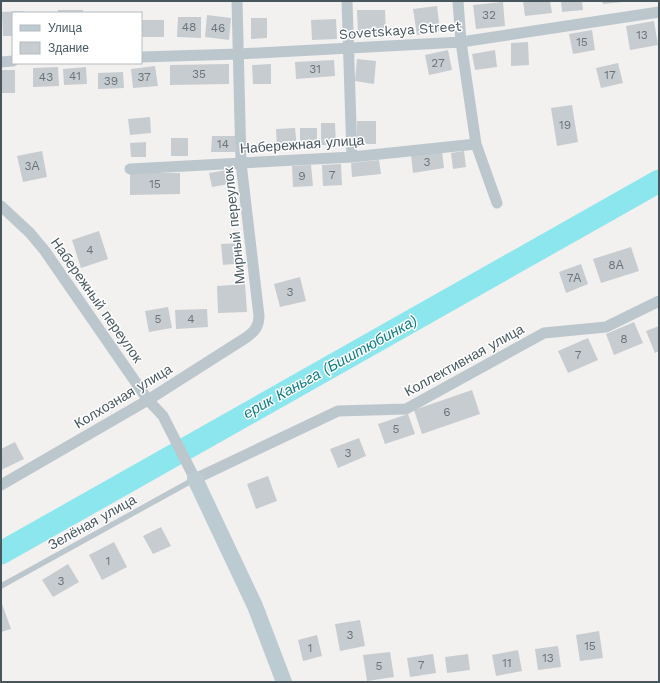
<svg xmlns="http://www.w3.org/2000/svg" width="660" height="683" font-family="'Work Sans',sans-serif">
<rect width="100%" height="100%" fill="#f3f0f0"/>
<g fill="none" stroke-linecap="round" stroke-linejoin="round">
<path stroke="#8ce6ed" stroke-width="23" d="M1 553 659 181"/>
</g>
<path fill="#c7ccd0" d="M523 1H550L552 13 525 16Z
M561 1H582L583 10 562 12Z
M602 1H623V2L603 4Z
M503 2 505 26 476 29 473 5Z
M437 6 440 31 417 35 413 9Z
M58 10H83V13H58Z
M357 10H385L386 35H358Z
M24 11V13H13V36H3L2 12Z
M207 15 231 18 229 40 205 37Z
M178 17H201V38L177 37Z
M251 18H267V38L251 39Z
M336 19 337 39 312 40 311 20Z
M141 20H164V37H141Z
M654 21 658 45 630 50 626 26Z
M592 30 595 50 573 54 569 34Z
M528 42 529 65 511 66V43Z
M448 50 452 70 429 75 425 55Z
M495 50 497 67 475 70 472 54Z
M357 59 376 61 374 84 355 81Z
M334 60 335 76 296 79 295 62Z
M618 63 623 83 601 88 596 68Z
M229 64V84L170 85V65Z
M271 64V84H253L252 65Z
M155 66 158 86 133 88 131 69Z
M58 67 59 86 33 87V68Z
M86 67 87 84 64 85 63 69Z
M1 70H15V93H1Z
M123 72 124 88 98 89V73Z
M572 105 578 142 557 146 551 108Z
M150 117 151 133 130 135 128 119Z
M357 121H376V144H357Z
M321 123H335L336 145H321Z
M295 128 297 148 277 149 276 129Z
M300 128H317V146H300Z
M212 136H235V152H211Z
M171 138H188V156H171Z
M146 142V157H131L130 143Z
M42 151 47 177 23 182 17 156Z
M442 151 444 168 413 173 411 155Z
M464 151 466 167 453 169 451 153Z
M379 160 381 174 352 177 351 163Z
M341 164 342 185 323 186 322 165Z
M311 165 313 186 293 187 292 166Z
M233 169 235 183 212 187 209 173Z
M130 173H180V194L130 195Z
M99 231 108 259 81 268 72 240Z
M241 243 243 263 223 265 221 244Z
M631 247 639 271 601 283 593 259Z
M581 264 588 284 566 293 559 272Z
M300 277 306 301 280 307 274 284Z
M245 284 247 312 218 313 217 286Z
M168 307 172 328 149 332 145 311Z
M207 309 208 327 176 329 175 310Z
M634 322 643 343 614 355 606 334Z
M659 326V351L655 353 646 331Z
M588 338 598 360 568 373 558 351Z
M472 390 480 414 422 434 414 410Z
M408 414 415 434 385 444 378 424Z
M359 438 366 456 338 468 330 449Z
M15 442 24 459 1 470V449Z
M268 476 277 501 256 509 247 484Z
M161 527 171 546 153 554 143 536Z
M114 542 127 567 102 580 89 555Z
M68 564 79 582 53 597 42 580Z
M1 601 11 629 1 632Z
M360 620 365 646 340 651 335 624Z
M599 631 603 658 580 661 576 635Z
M317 635 322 656 303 661 298 640Z
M558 646 561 667 538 670 535 649Z
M518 650 522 671 496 676 492 655Z
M390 652 394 677 367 681 363 655Z
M433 654 436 673 410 677 407 658Z
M468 654 470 670 447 673 445 657Z"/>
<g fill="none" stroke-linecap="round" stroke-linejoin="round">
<path stroke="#bcc7cd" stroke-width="5.5" d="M1 586 193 480"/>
<path stroke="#bcc7cd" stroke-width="11" d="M347 1 352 157
M458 1 461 42 476 144 497 203
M141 57 239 54 461 42 659 12
M1 62 13 61
M130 169 352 157 476 144
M1 206 30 233 45 251 148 400 163 416 195 479 338 411 406 409 544 333 606 327 659 301
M1 485 148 400 247 337C255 331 259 326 259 316L241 163 237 1"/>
<path stroke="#bccad2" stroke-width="16" d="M195 479 255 606 284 682"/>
</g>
<g text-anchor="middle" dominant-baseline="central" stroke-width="3" stroke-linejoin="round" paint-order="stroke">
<g font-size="12" fill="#68747a">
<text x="489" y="15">32</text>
<text x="189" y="27">48</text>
<text x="218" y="28">46</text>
<text x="642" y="35">13</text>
<text x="582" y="42">15</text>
<text x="438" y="63">27</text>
<text x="315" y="69">31</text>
<text x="199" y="74">35</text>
<text x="610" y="75">17</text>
<text x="75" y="76">41</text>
<text x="46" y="77">43</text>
<text x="144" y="77">37</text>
<text x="111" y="81">39</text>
<text x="565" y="125">19</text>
<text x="223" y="144">14</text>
<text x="427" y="162">3</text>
<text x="32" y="166">3А</text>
<text x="332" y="175">7</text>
<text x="302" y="176">9</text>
<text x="155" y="184">15</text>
<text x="90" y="250">4</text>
<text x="616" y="265">8А</text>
<text x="574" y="278">7А</text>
<text x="290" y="292">3</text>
<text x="158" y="319">5</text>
<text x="191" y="319">4</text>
<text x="624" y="339">8</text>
<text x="578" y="355">7</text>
<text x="447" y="412">6</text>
<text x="396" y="429">5</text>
<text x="348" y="453">3</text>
<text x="108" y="561">1</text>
<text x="61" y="581">3</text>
<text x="350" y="635">3</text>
<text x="590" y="646">15</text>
<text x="310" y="648">1</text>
<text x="548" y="658">13</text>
<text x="507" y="663">11</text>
<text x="421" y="665">7</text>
<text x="379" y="666">5</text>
</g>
<g font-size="14" fill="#48575e" stroke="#fff">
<text transform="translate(400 30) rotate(-4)">Sovetskaya Street</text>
<text transform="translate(302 144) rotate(-4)">Набережная улица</text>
<text transform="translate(234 226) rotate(-96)">Мирный переулок</text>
<text transform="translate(97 300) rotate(55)">Набережный переулок</text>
<text transform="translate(464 360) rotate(-29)">Коллективная улица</text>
<text transform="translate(123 396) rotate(-31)">Колхозная улица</text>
<text transform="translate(92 522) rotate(-29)">Зелёная улица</text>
</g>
<g font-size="15" font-style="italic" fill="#0d7e86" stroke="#fff">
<text transform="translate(330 367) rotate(-29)">ерик Каньга (Биштюбинка)</text>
</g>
</g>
<rect width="660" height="683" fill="none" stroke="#48575e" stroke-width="4"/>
<rect x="12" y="12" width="130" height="52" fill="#ffffff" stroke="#b6bcbf"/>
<rect x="20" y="25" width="20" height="6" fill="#bccad2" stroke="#b6bcbf"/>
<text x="48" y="32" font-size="12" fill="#48575e">Улица</text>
<rect x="20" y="42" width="20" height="12" fill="#c7ccd0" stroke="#b6bcbf"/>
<text x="48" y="52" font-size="12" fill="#48575e">Здание</text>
</svg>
